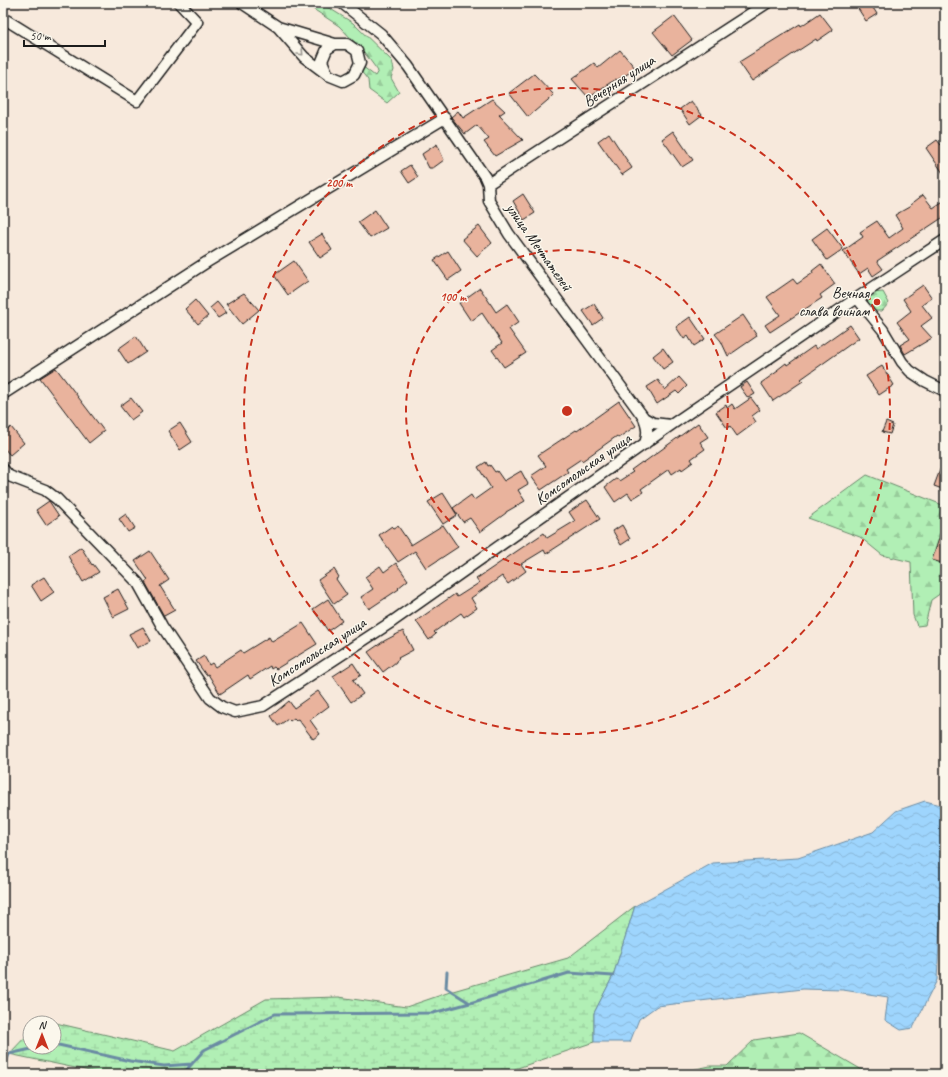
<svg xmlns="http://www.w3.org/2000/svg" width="948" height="1077" font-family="Caveat,sans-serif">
<defs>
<pattern id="forest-firs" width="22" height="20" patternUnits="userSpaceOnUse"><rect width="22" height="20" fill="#b1efb5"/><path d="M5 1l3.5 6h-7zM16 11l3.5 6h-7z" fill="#98cc9b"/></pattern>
<pattern id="wetland-marsh" width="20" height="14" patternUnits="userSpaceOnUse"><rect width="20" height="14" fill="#b1efb5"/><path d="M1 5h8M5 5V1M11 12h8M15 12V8" fill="none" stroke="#98cc9b"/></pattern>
<pattern id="water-waves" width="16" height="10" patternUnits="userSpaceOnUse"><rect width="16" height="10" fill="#9ed5fd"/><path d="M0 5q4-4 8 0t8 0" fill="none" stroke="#88b6d8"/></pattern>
</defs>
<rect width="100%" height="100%" fill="#f7e9dc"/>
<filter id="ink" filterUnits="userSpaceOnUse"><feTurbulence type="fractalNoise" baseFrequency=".025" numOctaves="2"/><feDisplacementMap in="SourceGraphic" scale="8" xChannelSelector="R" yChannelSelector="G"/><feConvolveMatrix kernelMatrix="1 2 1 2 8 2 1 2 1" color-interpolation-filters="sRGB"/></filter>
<g filter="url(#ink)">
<path fill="url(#forest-firs)" stroke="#668668" d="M304 3H321L353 23 392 61 394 70 391 78 399 92 387 103 369 90 368 80 360 70 362 66 375 76 378 71 364 52 339 26Z
M883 292 889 303 882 311H872L867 303 872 293Z
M867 475 945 506V592L944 591 931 600 925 625 917 626 913 615 911 562 882 555 860 537 808 518Z
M799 1033 869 1074H673L710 1066H727L754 1040Z"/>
<path fill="url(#wetland-marsh)" stroke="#668668" d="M635 906 613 976 594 1013V1042L500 1074H104L9 1054 30 1032V1047H54V1023H39L43 1020 175 1051 266 999 339 997 406 1007 453 991 568 958Z"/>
<path fill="url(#water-waves)" stroke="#6a8ba3" d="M925 801 941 805 945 837 937 980 913 1028 901 1030 885 1020 888 997 843 990 803 989 657 1006 639 1019 630 1042H594V1013L613 976 635 906 713 863 798 858 873 832 896 811Z"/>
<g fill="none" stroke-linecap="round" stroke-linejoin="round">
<path stroke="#6a8ba3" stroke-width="3" d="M447 972 446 988 470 1003
M54 1044 130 1061 164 1066 192 1064
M3 1070 9 1054 40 1047
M183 1074 204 1050 275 1014 433 1013 470 1003 569 973 613 976"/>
</g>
<path fill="#e9b39d" stroke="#1c1c1c" d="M862 3H870L877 14 866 21 857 7Z
M820 13 833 30 817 41 816 39 752 81 739 62 800 24 801 26Z
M674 16 692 40 672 55 653 32Z
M620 50 636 69 617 80 616 79 588 97 572 79 594 63 598 68Z
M534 74 554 95 528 117 509 93Z
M492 99 505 111 499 115 523 140 495 156 484 142 489 139 477 125 465 134 451 117 458 111 463 118Z
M691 101 702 115 690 124 680 109Z
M673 131 693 160 682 167 662 139Z
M609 133 632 168 622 175 598 141Z
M937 140 941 145 945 142V176L926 148Z
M437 144 444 160 433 168H429L422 154Z
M410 165 418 177 409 183 401 171Z
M523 194 535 213 524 220 513 201Z
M923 195 933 208 945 200V216L877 261 883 269 873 276 868 268 859 274 843 251 863 237 860 232 877 221 889 238 903 228 895 215 911 206 910 205Z
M375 210 387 228 370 238 358 222Z
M479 226 492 243 477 256 462 239Z
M827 228 843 249 827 260 812 239Z
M322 234 332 250 320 258 309 242Z
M448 251 461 271 448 280 434 260Z
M294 261 308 281 288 295 274 275Z
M821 264 835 284 820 295 822 298 770 332 765 325 780 315 767 297 793 279 797 284 813 273 812 271Z
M923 285 932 298 922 305 932 318 921 326 932 338 905 354 900 345 910 339 897 322 911 311 903 299Z
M480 288 496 312 507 304 519 322 509 329 526 353 504 367 492 350 502 343 482 313 471 321 459 303Z
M244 293 259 310 242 324 226 304Z
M195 300 208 316 198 324 185 309Z
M217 302 226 313 218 318 210 308Z
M594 304 603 318 593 325 583 311Z
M743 315 757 336 728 356 721 341 715 334Z
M690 317 705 339 694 346 688 336 684 339 676 327Z
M850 325 859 338 801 379 803 381 773 401 761 383 778 371 777 370 786 363 787 365 814 346 816 349Z
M136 336 146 352 128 364 118 349Z
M663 348 673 362 663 369 653 356Z
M882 366 894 385 879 395 866 376Z
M56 368 104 431 89 443 40 378Z
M679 377 687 386 679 394 676 391 657 404 647 387 658 380 665 390Z
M747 382 755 394 748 398 740 387Z
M131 398 142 412 131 420 120 406Z
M751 398 760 410 752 416 756 422 737 436 730 426 727 428 716 412 726 405 727 408 732 404 735 409Z
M619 401 636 426 618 438 617 436 582 461 581 459 566 469 568 472 541 490 531 476 546 466 538 455 576 430 577 431Z
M886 422 893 425 890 434 882 432Z
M180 423 192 442 180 450 168 431Z
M698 423 708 437 700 442 705 449 691 459 693 462 682 470 681 468 672 474 669 469 641 489 643 492 632 499 628 493 615 502 605 487 617 478 619 481 633 472 631 470 642 462 643 463Z
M11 427 24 443 10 455 3 447V434Z
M944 459H945V490L934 486Z
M486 462 488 466 490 465 495 472 497 471 504 481 521 471 528 484 518 490 525 501 506 512V513L480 532 470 518 463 522 453 508 471 495 474 500 491 488 478 467Z
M443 493 457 515 443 524 428 502Z
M587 500 600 519 546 554 544 550 521 564 526 571 508 584 502 576 471 598 477 608 464 617 461 613 434 632 436 634 429 640 416 621 455 594 457 597 479 583 476 579 520 549 544 533 547 538 575 521 569 512Z
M49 501 59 516 46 525 36 510Z
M126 514 135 528 128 532 119 519Z
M443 525 458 547 426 568 415 551 398 562 379 535 392 526 394 528 398 526 411 545Z
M622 525 630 539 621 545 613 531Z
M943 526 945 527V564L932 560Z
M81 547 92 565 93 564 99 572 83 582 68 556Z
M150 551 169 580 160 586 175 610 164 616 145 582 148 580 135 561Z
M396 563 408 580 398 588 399 589 369 609 361 597 373 589 365 577 380 566 384 572Z
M334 569 339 577 336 579 347 595 334 604 318 580Z
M44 577 54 592 41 601 31 585Z
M118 589 129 609 113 617 103 597Z
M328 599 342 621 328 631 313 609Z
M303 623 317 644 276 669 274 667 271 669 270 666 250 679 248 675 220 694 208 674 206 675 196 661 204 656 209 665 212 663 215 667 241 650 243 653 269 637 272 642Z
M143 627 151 641 137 648 129 634Z
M403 631 413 650 398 658 399 659 396 661V662L383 672 368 652 384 641Z
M353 663 361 675 353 680 363 694 351 702 333 676Z
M318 691 329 706 310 720 320 734 313 739 298 719 296 720 294 718 290 721 288 719 278 726 271 716 289 701 294 708Z"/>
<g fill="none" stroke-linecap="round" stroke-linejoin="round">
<defs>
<path id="minor" d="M242 3 278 27 304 57 328 75 343 81 354 75 360 63 357 51 347 44H335L278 27
M342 3 381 34 408 66 485 177 488 184 489 201 509 234 644 418C648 428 648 434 645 444
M3 18 137 101 197 22 179 3
M328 75 322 61 327 49 335 44
M488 184 767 3
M857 298 883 330 902 362 910 371 925 381 945 391
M3 394 207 262 445 118
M644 418 653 423 671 425
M3 469 9 476 45 490 57 499 138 583 162 626 210 698 222 707 235 712 263 706 393 621 671 425 857 298 945 240"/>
</defs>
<use href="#minor" stroke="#1c1c1c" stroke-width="13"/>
<use href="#minor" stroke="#fbf7ec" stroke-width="10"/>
</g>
<defs><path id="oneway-chevron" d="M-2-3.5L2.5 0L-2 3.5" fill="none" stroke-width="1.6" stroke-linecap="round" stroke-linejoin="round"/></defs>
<use stroke="#97948e" href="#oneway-chevron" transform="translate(301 53) rotate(47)"/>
</g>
<g fill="none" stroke="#c8321e" stroke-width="2" stroke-dasharray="7 5">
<circle cx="567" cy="411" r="161"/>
<circle cx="567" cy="411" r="323"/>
</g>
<circle fill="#c8321e" stroke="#fbf7ec" stroke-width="1.5" cx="877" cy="302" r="4"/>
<g text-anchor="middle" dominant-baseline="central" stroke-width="3" stroke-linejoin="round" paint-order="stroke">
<g font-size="16" fill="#1c1c1c" stroke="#fbf7ec">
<text transform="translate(619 81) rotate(-33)">Вечерняя улица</text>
<text transform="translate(539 247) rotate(55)">улица Мечтателей</text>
<text transform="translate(583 469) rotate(-35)">Комсомольская улица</text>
<text transform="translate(317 652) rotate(-33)">Комсомольская улица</text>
</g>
<g font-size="16" fill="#1c1c1c" stroke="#fbf7ec" text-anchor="end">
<text x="869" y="293">Вечная<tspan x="869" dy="18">слава воинам</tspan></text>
</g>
</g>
<circle cx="567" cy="411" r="6" fill="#c8321e" stroke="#fbf7ec" stroke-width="2"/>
<g font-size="12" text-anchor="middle" font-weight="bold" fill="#c8321e" stroke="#fbf7ec" stroke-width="3" stroke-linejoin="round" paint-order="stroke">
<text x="339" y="187">200 m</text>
<text x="453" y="301">100 m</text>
</g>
<rect width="948" height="1077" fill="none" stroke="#fbf7ec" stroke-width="16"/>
<rect x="8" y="8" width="932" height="1061" fill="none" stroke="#1c1c1c" stroke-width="1.5" filter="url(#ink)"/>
<g transform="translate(42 1035)"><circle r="19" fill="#fbf7ec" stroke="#a29f99"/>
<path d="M0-3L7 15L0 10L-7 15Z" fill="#c8321e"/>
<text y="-6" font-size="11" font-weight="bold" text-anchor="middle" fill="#1c1c1c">N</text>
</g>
<path d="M24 40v6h81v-6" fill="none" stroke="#1c1c1c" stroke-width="2"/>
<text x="30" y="40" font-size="12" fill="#1c1c1c" stroke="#fbf7ec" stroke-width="3" paint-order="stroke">50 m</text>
</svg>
